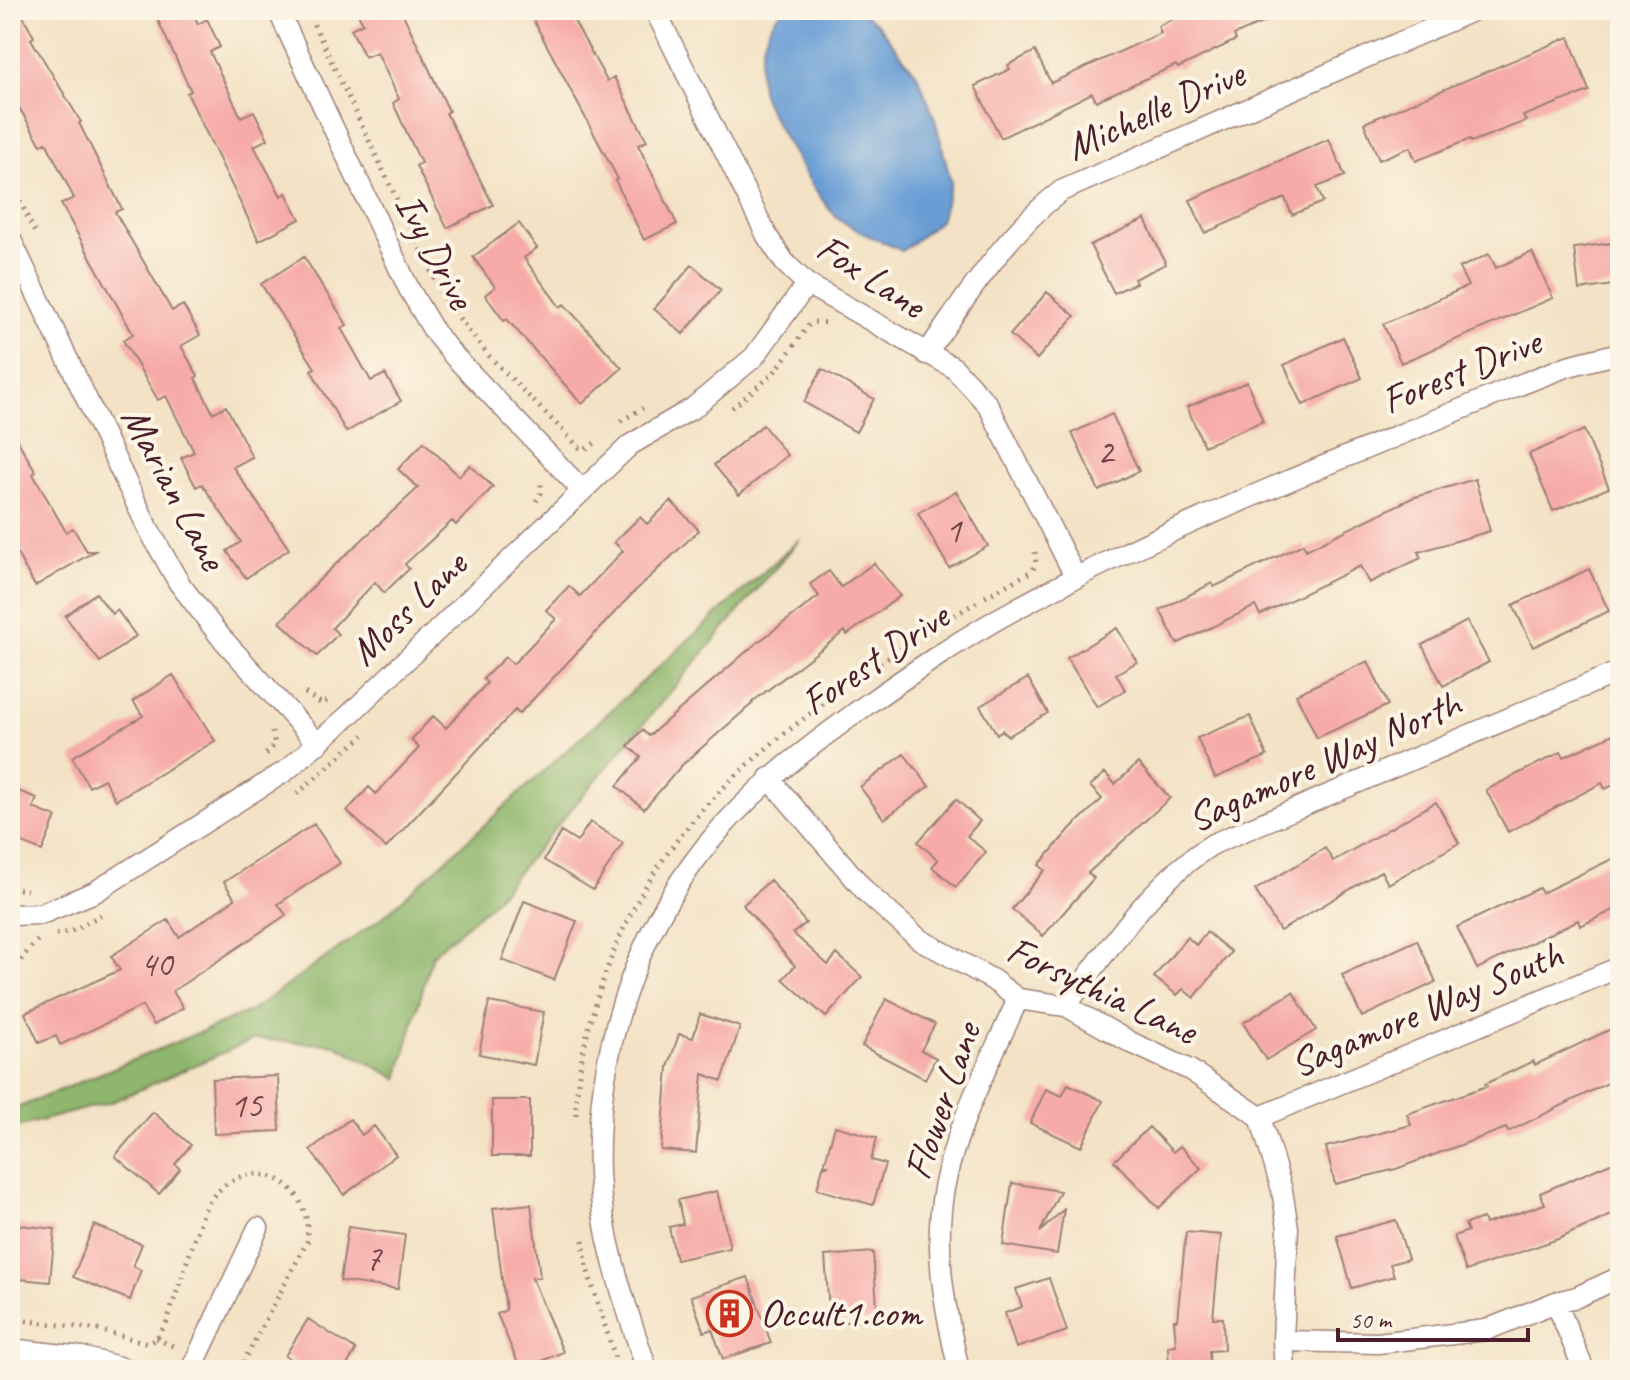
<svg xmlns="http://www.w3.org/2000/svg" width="1630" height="1380" font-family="Caveat,sans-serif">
<rect width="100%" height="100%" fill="#fcf5e5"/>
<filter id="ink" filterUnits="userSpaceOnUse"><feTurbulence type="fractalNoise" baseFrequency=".0125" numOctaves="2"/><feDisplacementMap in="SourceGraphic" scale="16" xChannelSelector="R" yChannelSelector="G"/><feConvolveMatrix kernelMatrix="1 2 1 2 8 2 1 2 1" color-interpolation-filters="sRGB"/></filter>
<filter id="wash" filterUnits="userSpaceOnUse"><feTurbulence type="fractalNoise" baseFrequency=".006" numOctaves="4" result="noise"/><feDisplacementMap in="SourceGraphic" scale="32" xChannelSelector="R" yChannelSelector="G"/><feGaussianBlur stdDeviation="1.8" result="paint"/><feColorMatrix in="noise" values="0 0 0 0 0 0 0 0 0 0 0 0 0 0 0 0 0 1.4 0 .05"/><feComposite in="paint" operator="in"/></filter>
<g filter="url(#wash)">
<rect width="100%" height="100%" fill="#f3e2c5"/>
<path fill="#8eb66c" stroke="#6c6a4c" stroke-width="2" d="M800 539 490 905 432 955 398 1079 336 1045 254 1039 114 1101 10 1129V1111L251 1011 384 916Z"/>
<path fill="#699ed5" stroke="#5a5e80" stroke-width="2" d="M784 10H858L877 24 918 76 935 119 951 182 940 221 902 251C882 241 847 229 832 212 818 197 764 108 761 89 757 64 763 25 784 10Z"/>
<g id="blocks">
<path fill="#f6aba8" d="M10 10H20L34 37 31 39 81 122 79 123 122 209 115 212 172 311 183 305 200 335 181 346 198 376 195 378 213 413 226 406 252 457 233 467 289 549 246 578 227 551 241 542 202 484 196 487 181 458 194 452 166 396 158 400 123 340 133 334 61 204 74 198 46 142 41 145 10 92Z
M153 10H192L198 24 207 19 220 47 210 52 241 117 254 111 268 139 254 146 281 196 286 193 300 219 259 241 187 93 191 91Z
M356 10H401L449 111 446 113 493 205 447 228 416 166 421 163 393 103 399 99 377 52 365 57 351 29 363 23Z
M528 10H568L607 81 614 77 647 141 638 145 677 224 644 240 615 180 618 179Z
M1192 10H1292L1234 35 1236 40 1178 68 1176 65 1096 101 1092 93 1001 138 975 86 1010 69 1008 65 1035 51 1051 83 1161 33 1158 26Z
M1569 37 1589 91 1523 116 1526 121 1471 142 1470 139 1416 161 1410 147 1379 160 1364 123Z
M1329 139 1345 176 1317 187 1323 202 1292 215 1285 198 1205 233 1190 200Z
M1145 219 1166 264 1134 279 1136 283 1114 293 1090 245Z
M519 223 537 248 524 258 560 307 564 304 622 368 582 404 507 319 504 321 485 295 495 287 473 257Z
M1620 242V284L1579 290 1574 248Z
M1532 252 1553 298 1401 363 1383 324 1468 286 1459 268 1489 254 1496 268Z
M304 257 347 325 341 328 371 381 385 374 401 401 346 432 311 370 315 368 261 284Z
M692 265 721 290 683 334 654 309Z
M1047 292 1075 316 1037 359 1010 335Z
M1343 337 1362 378 1303 405 1284 365Z
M822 369 874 399 856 432 804 402Z
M1247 382 1263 421 1204 446 1187 407Z
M1112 414 1139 471 1099 491 1072 433Z
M763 425 787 455 739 495 714 465Z
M10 428 36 472 33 474 66 532 73 528 87 551H95L35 586 10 541Z
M1584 430 1609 488 1553 511 1529 454Z
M424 442 459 476 470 465 493 487 456 525 452 521 405 564 409 569 384 593 375 582 332 628 338 634 317 656 280 622 323 576 418 488 398 469Z
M1475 479 1490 531 1418 552 1421 558 1369 583 1360 566 1260 615 1255 606 1177 644 1160 610 1212 583 1214 587 1303 544 1306 550 1412 498Z
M956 491 988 546 949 568 918 513Z
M671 501 699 530 632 594 519 714 515 710 386 848 347 811 369 787 376 794 419 748 411 740 433 716 446 728 487 683 483 679 505 657 513 664 556 619 546 610 569 586 580 596 623 551 614 542 640 517 647 524Z
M874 563 900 596 847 635 845 631 752 702 753 703 682 765 644 809 617 786 641 757 628 746 642 730 649 736 753 646 819 596 810 584 829 571 841 587Z
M1589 569 1609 611 1533 647 1513 605Z
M96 593 112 614 117 610 136 636 100 662 65 616Z
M1467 621 1489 662 1443 686 1422 645Z
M1117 628 1137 662 1116 674 1125 690 1097 707 1067 658Z
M1368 661 1388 705 1317 738 1296 694Z
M173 675 215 741 116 800 104 779 89 787 72 757 143 716 133 701Z
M1028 678 1048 713 1008 736 1002 730 997 734 980 706Z
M1250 716 1267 756 1215 778 1197 738Z
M1620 731V782L1605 789 1602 783 1508 832 1486 790 1561 752 1564 757Z
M904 754 929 786 884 819 860 787Z
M1138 763 1170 798 1088 873 1094 878 1043 936 1012 909 1045 870 1039 865 1071 828 1102 799 1090 786 1105 773 1115 784Z
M10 788 37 798 33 808 56 817 42 851 10 838Z
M956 799 980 821 967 836 986 852 956 887 932 867 938 860 918 842Z
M1436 802 1459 843 1388 884 1381 871 1280 931 1255 890 1325 848 1333 861Z
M590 822 623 843 593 890 544 860 561 832 577 842Z
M314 824 340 863 278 904 286 915 173 991 183 1008 154 1025 142 1006 60 1045 56 1036 39 1043 25 1013 120 970 111 956 168 920 179 937 235 899 224 882Z
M1620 855V907L1580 926 1578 920 1477 969 1457 927 1539 888 1542 893Z
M770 880 806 923 793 933 828 965 837 954 862 977 826 1017 783 979 795 966 743 905Z
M524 901 577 921 554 980 502 960Z
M1207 932 1231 952 1194 998 1183 989 1177 995 1154 977 1187 937 1196 945Z
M1417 940 1436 982 1362 1017 1342 975Z
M1293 992 1316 1030 1266 1060 1243 1023Z
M886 999 935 1024 921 1050 936 1058 925 1079 862 1046Z
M489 1002 544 1012 534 1065 479 1054Z
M700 1014 740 1027 722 1081 703 1074 696 1153 661 1150 668 1067 679 1034 693 1038Z
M1613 1028 1620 1044V1077L1508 1132 1506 1128 1396 1169 1335 1184 1326 1147 1411 1125 1407 1114 1487 1086 1485 1084 1533 1061 1535 1065Z
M278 1076 280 1131 214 1134 212 1079Z
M1068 1084 1103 1101 1081 1147 1030 1123 1046 1089 1062 1096Z
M492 1100H530V1156H492Z
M153 1112 191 1145 175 1164 180 1169 159 1194 115 1156Z
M350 1119 362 1135 374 1126 396 1155 344 1195 310 1150Z
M835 1126 877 1138 871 1160 885 1164 873 1205 817 1189 823 1167 829 1165H824Z
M1149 1127 1173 1152 1180 1146 1201 1168 1159 1208 1114 1161Z
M1620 1159V1211L1558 1239 1466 1271 1454 1236 1468 1231 1465 1224 1483 1218 1485 1224 1545 1204 1540 1193Z
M1012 1183 1060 1191 1040 1232 1064 1209 1057 1254 1003 1245Z
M717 1191 730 1248 676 1260 669 1227 683 1224 678 1200Z
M531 1204 540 1277 532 1278 563 1352 521 1370 497 1314 506 1310 493 1208Z
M1396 1220 1408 1259 1390 1264 1394 1276 1352 1288 1337 1236Z
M10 1224 55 1229 50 1282 10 1278Z
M94 1225 142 1244 133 1266 141 1270 130 1300 73 1277Z
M348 1227 405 1235 398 1289 340 1281Z
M1186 1232 1221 1235 1213 1318H1223L1224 1350 1209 1351 1210 1370H1169L1168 1346 1176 1345 1174 1320H1177Z
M873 1252 878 1320 830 1323 825 1256Z
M748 1277 771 1343 723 1359 712 1329 704 1332 691 1296Z
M1049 1278 1067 1331 1016 1348 1005 1313 1022 1307 1016 1289Z
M308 1319 356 1350 344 1370H308L285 1356Z"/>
</g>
</g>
<g filter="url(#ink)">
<use href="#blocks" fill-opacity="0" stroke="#9e8078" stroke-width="2"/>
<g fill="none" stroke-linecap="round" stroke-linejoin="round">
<defs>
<path id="street" d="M278 10 409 289 435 333 453 355 582 490
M655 10 767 236 785 263 807 284 954 368 988 405 1076 578
M10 238 148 528 179 583 219 635 318 744
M926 354C967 297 1005 234 1061 191L1474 10
M769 778 867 893 919 939 993 980 1018 999 1066 1006 1130 1042 1190 1070 1260 1117 1282 1190 1288 1228 1283 1341 1285 1370
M10 915 41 914 95 892 287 770 348 716 630 445 693 408 754 357 807 284
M1066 1006C1108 949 1153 881 1213 844L1620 671
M1260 1117 1620 967
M1556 1302 1584 1370
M1283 1341 1378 1343 1486 1330 1556 1302 1577 1297 1620 1277
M10 1349 82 1357 130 1370
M191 1370 258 1228
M647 1370C626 1306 602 1242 599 1174 595 1057 633 937 706 846 752 788 810 746 869 703 916 670 964 637 1014 610 1174 522 1347 458 1514 387L1568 366 1620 353
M959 1370C945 1310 933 1249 944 1188 957 1122 991 1060 1018 999"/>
</defs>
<use href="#street" stroke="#9e8078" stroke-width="23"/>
<path stroke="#9e8078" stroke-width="5" stroke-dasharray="2 6" stroke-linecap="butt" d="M307 10 444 299 489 356 579 447 586 449 598 441
M10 179 35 233
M732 408 774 373 808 326 814 322 828 323
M621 421 643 408
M536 501 541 493V480
M985 597 1032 571 1036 564 1035 552
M305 693 322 704 330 699
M266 754 275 744 271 728
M297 794 364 735
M10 888 27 890
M56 934 70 932 101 915
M10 972C22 962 29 946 42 937
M576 1115C576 1074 586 1034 598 996 642 853 726 773 844 689 887 658 931 629 977 602
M583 1240 587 1269 619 1370
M10 1319 94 1329 148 1343 156 1339 166 1324 204 1211C236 1148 314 1171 307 1242L239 1370
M156 1339 178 1348
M216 1365 227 1370"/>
<use href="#street" stroke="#fff" stroke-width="20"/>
</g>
</g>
<defs>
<symbol id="building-ring" viewBox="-11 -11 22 22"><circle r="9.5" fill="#fcf5e5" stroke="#c8321e" stroke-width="1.5"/><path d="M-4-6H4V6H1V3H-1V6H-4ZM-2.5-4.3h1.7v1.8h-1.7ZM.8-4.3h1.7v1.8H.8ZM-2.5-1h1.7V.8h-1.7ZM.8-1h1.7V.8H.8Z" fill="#c8321e"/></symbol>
</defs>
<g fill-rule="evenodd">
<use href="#building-ring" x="704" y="1288" width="51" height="51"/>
</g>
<g text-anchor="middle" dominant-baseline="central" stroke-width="8" stroke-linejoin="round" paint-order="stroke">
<g font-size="36" fill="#75424a">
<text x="1105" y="452">2</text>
<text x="953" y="530">1</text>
<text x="156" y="964">40</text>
<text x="246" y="1105">15</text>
<text x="373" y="1258">7</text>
</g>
<g font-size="40" fill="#4a1f2b" stroke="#fcf5e5">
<text transform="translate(1155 110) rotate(-24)">Michelle Drive</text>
<text transform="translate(435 251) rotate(62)">Ivy Drive</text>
<text transform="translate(871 276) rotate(33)">Fox Lane</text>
<text transform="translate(1461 371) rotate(-22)">Forest Drive</text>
<text transform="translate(174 488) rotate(62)">Marian Lane</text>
<text transform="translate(408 608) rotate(-44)">Moss Lane</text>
<text transform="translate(875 659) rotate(-34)">Forest Drive</text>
<text transform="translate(1324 761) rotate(-24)">Sagamore Way North</text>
<text transform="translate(1102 990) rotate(25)">Forsythia Lane</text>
<text transform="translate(1426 1009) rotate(-23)">Sagamore Way South</text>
<text transform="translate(942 1101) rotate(-71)">Flower Lane</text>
</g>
<g font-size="40" fill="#4a1f2b" stroke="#fcf5e5" text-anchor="start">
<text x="760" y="1313">Occult1.com</text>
</g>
</g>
<rect width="1630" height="1380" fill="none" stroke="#fcf5e5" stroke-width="40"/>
<path d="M1338 1328v12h190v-12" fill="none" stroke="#4a1f2b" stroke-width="4"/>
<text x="1350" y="1328" font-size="24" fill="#4a1f2b" stroke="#fcf5e5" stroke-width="6" paint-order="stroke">50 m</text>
</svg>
